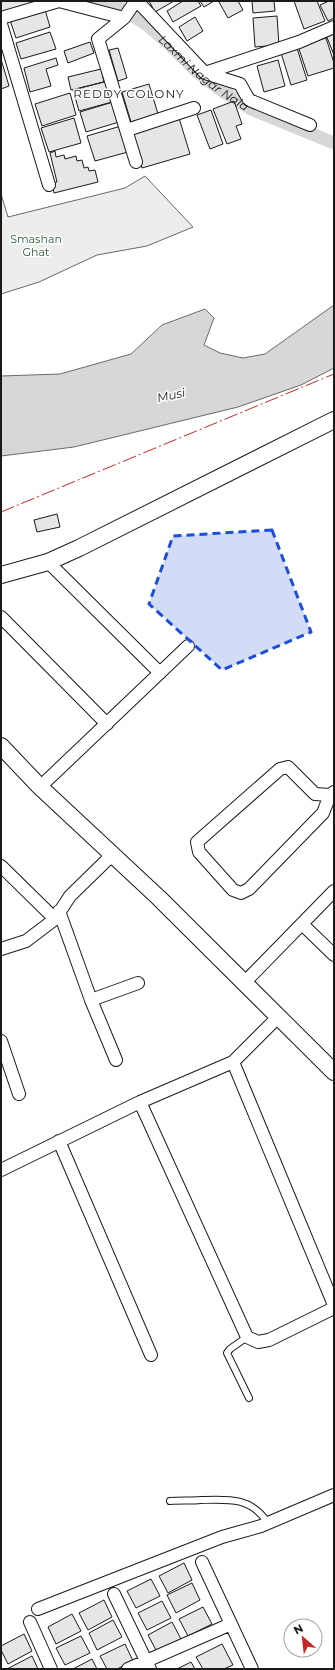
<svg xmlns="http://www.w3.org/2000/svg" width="335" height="1670" font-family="Montserrat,sans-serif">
<rect width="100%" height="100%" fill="#fff"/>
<path fill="#ededed" stroke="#6a6a6a" d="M145 176 193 227 147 246 97 255 39 282 1 294V194L8 217 125 188Z"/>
<path fill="#d7d7d7" stroke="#6a6a6a" d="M334 305V368L301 385 238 407 74 447 1 456V376L60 374 131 354 162 325 205 309 214 318 204 345 220 353 243 358 265 354Z"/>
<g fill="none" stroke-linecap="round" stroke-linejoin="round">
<path stroke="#d7d7d7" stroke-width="13" id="s1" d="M77 1 120 8 146 24 167 42 194 69 221 90 251 109 334 143"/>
</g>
<path fill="#e6e6e6" stroke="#1a1a1a" d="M1 1H43L1 15Z
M149 1H174L155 12Z
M183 1H198L201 6 173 22 167 11Z
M200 1H214L204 7Z
M221 1H238L243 10 228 18 219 2Z
M252 1H274L275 11 253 13Z
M294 1H317L325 21 304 29Z
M329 1H334V18L328 21 320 5Z
M44 6 50 27 16 38 9 17Z
M277 16 279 45 255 47 253 18Z
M195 17 203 31 187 41 179 27Z
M50 32 56 49 21 59 16 43Z
M334 32V55L326 35Z
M326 38 334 63V68L308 76 298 46Z
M90 42 94 53 68 63 64 51Z
M118 48 127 78 118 81 109 50Z
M297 48 307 80 291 85 281 53Z
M56 58 58 65 46 69 51 86 30 92 24 68Z
M1 59 9 86 1 89Z
M278 60 285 86 264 92 257 66Z
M101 69 104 82 71 90 68 77Z
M107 81 112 102 79 111 73 90Z
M149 84 158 114 131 122 122 92Z
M70 93 76 115 42 126 35 104Z
M234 101 242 124 236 126 241 139 227 144 213 109Z
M113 102 119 122 86 132 80 112Z
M211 110 223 144 210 149 197 115Z
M74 118 81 143 49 152 41 128Z
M179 118 190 154 142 168 131 133Z
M121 126 128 152 95 161 87 136Z
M55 151 56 157 64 155 65 159 76 156 77 161 82 160 84 168 88 167 89 171 95 170 98 182 54 193 52 183 57 182 50 153Z
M57 514 60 527 37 532 34 520Z
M184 1563 192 1580 168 1593 159 1576Z
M151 1579 160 1596 136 1608 127 1591Z
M192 1583 200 1600 176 1613 167 1595Z
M104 1600 112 1617 88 1630 79 1613Z
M162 1601 171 1618 147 1630 138 1613Z
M203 1607 212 1624 188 1636 179 1619Z
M72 1614 81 1631 56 1644 48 1627Z
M113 1620 122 1637 97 1650 89 1633Z
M172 1622 181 1639 157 1652 148 1635Z
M24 1634 32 1651 8 1664 1 1650V1646Z
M81 1636 90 1653 65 1665 56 1648Z
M125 1644 133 1661 117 1669H107L100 1656Z
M222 1644 233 1665 224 1669H203L196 1657Z
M32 1656 38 1669H7Z
M92 1659 97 1669H73Z
M191 1662 195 1669H177Z"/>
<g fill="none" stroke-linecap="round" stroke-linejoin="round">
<defs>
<path id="lane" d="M247 1337 230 1349 227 1353 249 1398
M170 1501C180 1500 191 1501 201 1500 228 1499 251 1497 268 1523"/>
<path id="street" d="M137 1 205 73 299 42 334 27
M1 18 59 1 124 18
M1 24 49 185
M205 73 240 84 249 100 310 125
M127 130 194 108
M136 162 98 39 124 18 133 5 138 3
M48 562 160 673
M1 617 107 724
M40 787 188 646
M330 795 315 794 288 767 280 769 197 842 199 852 233 890 241 893 249 889 323 813 330 795 334 792
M1 866 55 919
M59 911 91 1000 116 1060
M302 924 334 955
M1 949 26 941 55 919 70 896 112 855
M245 982 334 891
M91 1000 138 983
M1 1041 19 1094
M233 1062 334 1305
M140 1102 247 1337 258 1342 269 1340 334 1308
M59 1141 151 1355
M1 1170 140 1102 233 1062 279 1016
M202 1562 231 1624
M114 1594 150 1669
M38 1609 222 1537 261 1526 334 1495
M30 1622 51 1669
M128 1669 231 1624 252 1669"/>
<path id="secondary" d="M1 575 48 562 79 548 334 420
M1 746 40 787 159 898 334 1072"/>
</defs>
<use href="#lane" stroke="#1a1a1a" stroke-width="8"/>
<use href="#street" stroke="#1a1a1a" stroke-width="14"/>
<use href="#secondary" stroke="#1a1a1a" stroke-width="18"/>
<use href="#lane" stroke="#fff" stroke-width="6"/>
<use href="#street" stroke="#fff" stroke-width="12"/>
<use href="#secondary" stroke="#fff" stroke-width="16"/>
<path stroke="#c62828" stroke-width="1" stroke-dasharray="14 3 2 3" stroke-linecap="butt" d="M1 512 334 374"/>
</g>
<path fill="#1d4ed8" fill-opacity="0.2" stroke="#1d4ed8" stroke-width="3" stroke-dasharray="8 5" stroke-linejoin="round" d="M272 530 311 632 222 670 149 604 173 536Z"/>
<g text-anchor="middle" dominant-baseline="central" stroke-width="3" stroke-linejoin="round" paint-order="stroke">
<g font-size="11" fill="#2b5a34" stroke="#fff">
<text x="36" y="239">Smashan<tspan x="36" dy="13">Ghat</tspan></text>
</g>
<g font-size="12" font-style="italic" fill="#1a1a1a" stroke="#fff">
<text stroke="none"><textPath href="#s1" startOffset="150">Laxmi Nagar Nala</textPath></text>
<text transform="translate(171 395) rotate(-12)">Musi</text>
</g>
<g font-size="12" letter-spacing="1" fill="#1a1a1a" stroke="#fff">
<text x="129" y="93">REDDY COLONY</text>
</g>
</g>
<rect width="335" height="1670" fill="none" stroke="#1a1a1a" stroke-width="4"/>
<g transform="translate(303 1638) rotate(332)"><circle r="19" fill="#ffffff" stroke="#a3a3a3"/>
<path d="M0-3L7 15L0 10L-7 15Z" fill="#c62828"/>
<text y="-6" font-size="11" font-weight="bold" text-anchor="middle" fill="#1a1a1a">N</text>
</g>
</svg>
